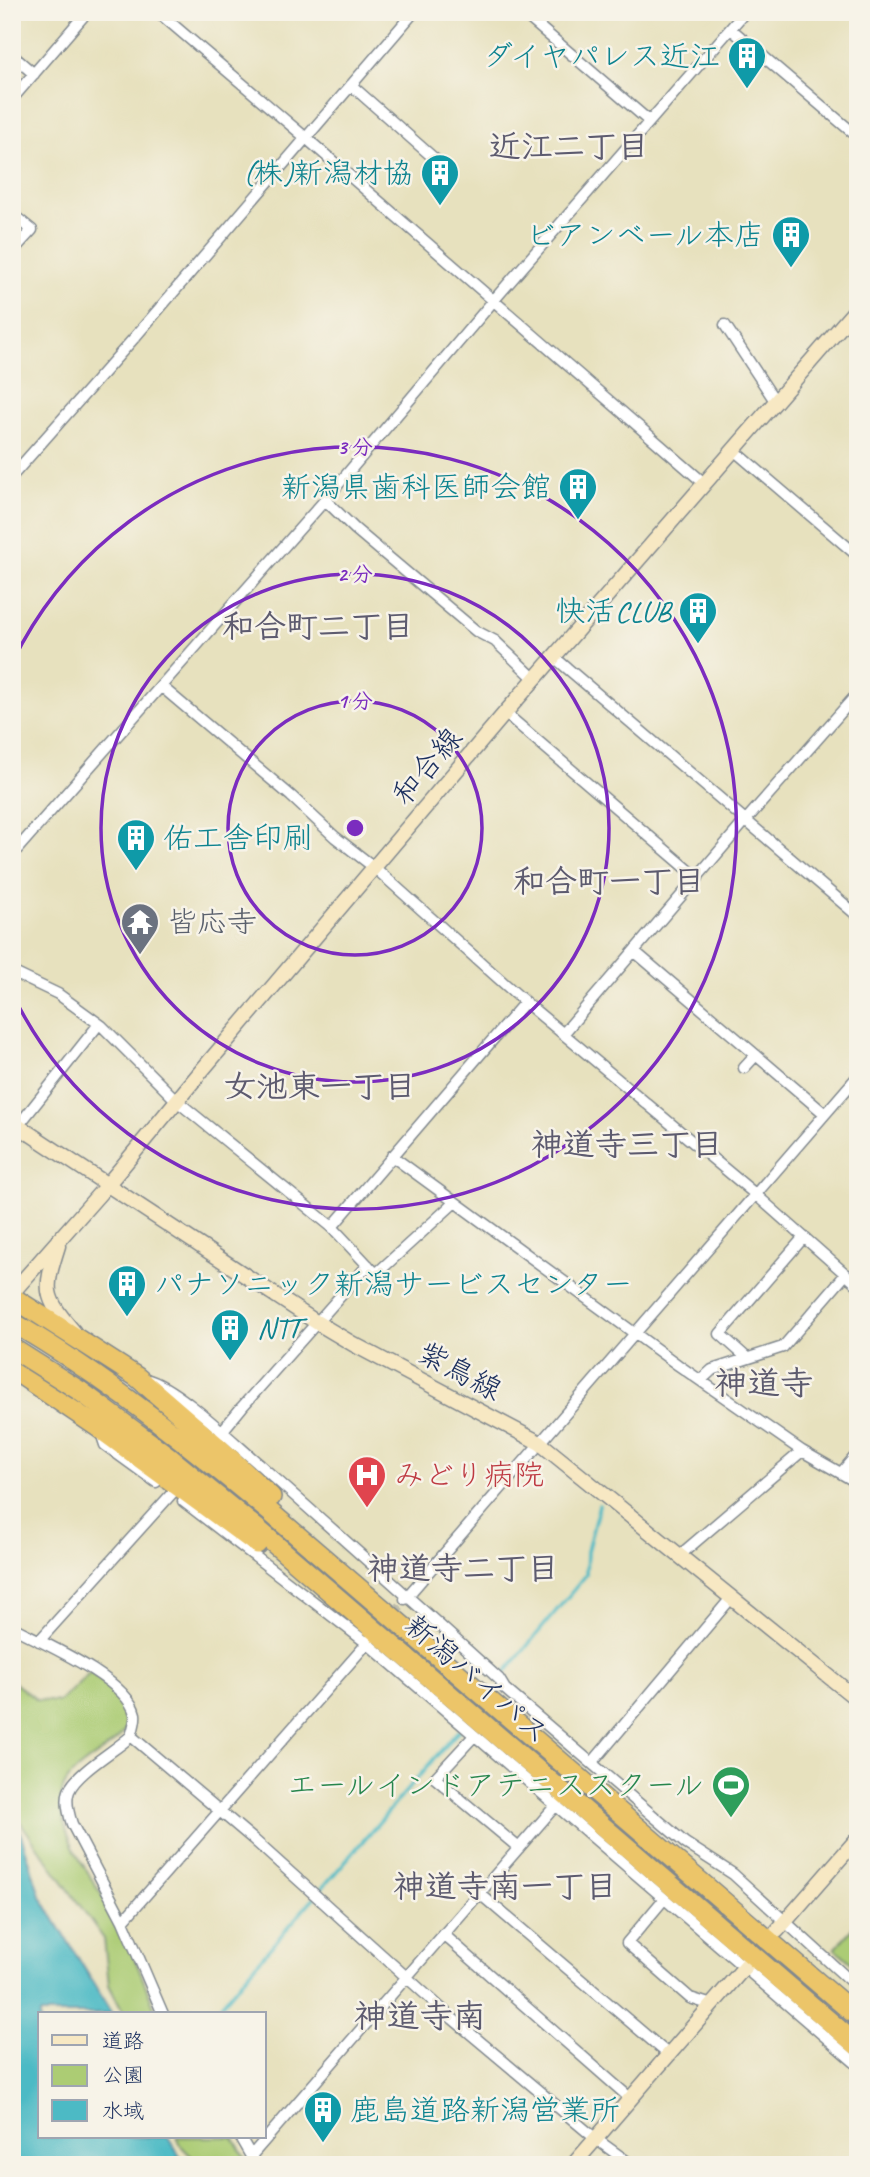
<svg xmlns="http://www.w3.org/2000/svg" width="870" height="2177" font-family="Caveat,'Klee One',sans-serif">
<rect width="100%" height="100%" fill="#f7f3e8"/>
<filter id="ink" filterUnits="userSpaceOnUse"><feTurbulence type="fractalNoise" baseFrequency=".0143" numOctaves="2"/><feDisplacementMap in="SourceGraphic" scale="14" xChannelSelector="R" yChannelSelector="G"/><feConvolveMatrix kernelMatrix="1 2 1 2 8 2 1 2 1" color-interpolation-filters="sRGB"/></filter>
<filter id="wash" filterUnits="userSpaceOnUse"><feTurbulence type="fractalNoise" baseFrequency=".00686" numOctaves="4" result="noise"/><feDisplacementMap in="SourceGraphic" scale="28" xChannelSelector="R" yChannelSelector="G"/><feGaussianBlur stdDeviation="1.57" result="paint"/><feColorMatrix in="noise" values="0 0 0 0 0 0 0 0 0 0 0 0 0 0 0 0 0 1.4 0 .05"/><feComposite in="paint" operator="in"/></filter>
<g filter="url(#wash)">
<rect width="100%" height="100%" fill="#e7e1be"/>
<path fill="#accc74" stroke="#647e69" stroke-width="2" d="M90 1672C101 1682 123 1695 127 1710 139 1749 61 1758 61 1800 61 1846 103 1890 122 1930 135 1958 146 1986 157 2014H124L109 1985 104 1939 18 1819 12 1807V1681L37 1700 59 1702Z
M858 1922V1969L835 1948Z
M176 2137H233L249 2165H200L179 2144Z"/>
<path fill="#4cbac5" stroke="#347492" stroke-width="2" d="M12 1806 40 1895 112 2014H40V2137H168L185 2165H12Z"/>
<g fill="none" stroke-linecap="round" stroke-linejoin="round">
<path stroke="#4cbac5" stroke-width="3.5" d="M503 1675 586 1575 587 1551 599 1505
M213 2014 459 1730"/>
</g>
</g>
<g filter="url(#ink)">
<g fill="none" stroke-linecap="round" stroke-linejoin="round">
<path stroke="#bebdab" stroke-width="10" stroke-dasharray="10 5" stroke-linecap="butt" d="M374 1636 404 1601"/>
<defs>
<path id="street" d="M158 12 306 138 705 484
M522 12 649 121
M731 29 858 137
M12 55 34 74
M351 85 445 168
M12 99 87 12
M12 214 32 230 12 252
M725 325 775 401
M735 451 858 556
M12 476 135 337 414 12
M325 500 355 529 476 631 495 641 535 679
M554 657 858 916
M162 687 291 796 335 837 375 868 525 1002 755 1194 858 1285
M505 713 698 878
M12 855 325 500 494 300 745 12
M634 951 825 1114
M12 972 58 994 102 1026 177 1101 332 1227 376 1274 455 1202
M563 1034 746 820 858 693
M744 1068 756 1055
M18 1126 99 1024
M392 1156 678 1365 802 1451 858 1483
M332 1227 525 1002
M747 1358 720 1334 804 1237
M146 1379C177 1387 234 1443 260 1465 340 1536 420 1607 499 1679L505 1689 685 1843 733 1874 858 1988
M701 1380 712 1370 783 1347 846 1274
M100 1430 105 1445 156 1482
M219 1435 242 1407 368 1265
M842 1472 858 1453
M183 1501 367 1643 858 2065
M680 1555 802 1451
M405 1599 858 1076
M12 1627C43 1643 127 1679 135 1714 136 1721 133 1729 131 1736 115 1751 77 1772 69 1791 65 1801 69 1815 72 1824L123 1921 163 2014
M39 1641 175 1490
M131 1736 253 1839 453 2019 596 2139 632 2165
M474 1736 435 1778 519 1848
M592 1763 732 1597
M479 1893 669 2055
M664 1899 627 1943 690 1998 712 2005
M123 1921 370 1640
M443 1934 631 2099
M240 2137 256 2165
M251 2156 557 1804"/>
<path id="secondary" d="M12 1122 316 1322 353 1344 540 1443 858 1700
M58 1246C44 1290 43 1296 74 1332
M12 1293 108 1184 203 1069 505 713 858 307
M777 1931 858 1838
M573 2165 749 1962"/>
<path id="highway" d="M12 1297 137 1377 219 1448 271 1497
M12 1322C105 1376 188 1444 270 1512L858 2017
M12 1369 99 1428 257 1544
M80 1391 169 1457 256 1528 858 2046"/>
</defs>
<use href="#street" stroke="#81888e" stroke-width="13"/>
<use href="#secondary" stroke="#81888e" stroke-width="17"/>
<use href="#highway" stroke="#81888e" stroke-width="22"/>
<use href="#street" stroke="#fff" stroke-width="10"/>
<use href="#secondary" stroke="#f7e8c3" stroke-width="14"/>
<use href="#highway" stroke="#ecc569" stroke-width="19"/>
<defs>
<path id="highway-bridge" d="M12 1348 80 1391"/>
</defs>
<use href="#highway-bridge" stroke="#81888e" stroke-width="22" stroke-linecap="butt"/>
<use href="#highway-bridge" stroke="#ecc569" stroke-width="19"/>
</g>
</g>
<g fill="none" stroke="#7b2cbf" stroke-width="3.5">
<circle cx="355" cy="828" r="127"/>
<circle cx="355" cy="828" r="254"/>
<path d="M13 661A381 381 0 1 1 13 995"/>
</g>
<defs>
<symbol id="building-pin" viewBox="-11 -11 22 30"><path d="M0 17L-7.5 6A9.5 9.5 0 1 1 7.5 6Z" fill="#0f9aa8" stroke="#f7f3e8"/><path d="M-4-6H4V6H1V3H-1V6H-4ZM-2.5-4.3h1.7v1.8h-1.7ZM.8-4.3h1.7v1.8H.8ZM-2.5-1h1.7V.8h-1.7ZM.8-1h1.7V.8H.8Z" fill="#fff"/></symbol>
<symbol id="temple-pin" viewBox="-11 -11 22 30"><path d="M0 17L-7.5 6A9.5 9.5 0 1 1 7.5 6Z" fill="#6b7280" stroke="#f7f3e8"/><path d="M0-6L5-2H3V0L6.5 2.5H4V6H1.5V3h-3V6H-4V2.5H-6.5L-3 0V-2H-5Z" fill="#fff"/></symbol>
<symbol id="hospital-pin" viewBox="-11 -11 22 30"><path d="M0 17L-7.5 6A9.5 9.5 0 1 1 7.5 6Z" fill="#e0444e" stroke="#f7f3e8"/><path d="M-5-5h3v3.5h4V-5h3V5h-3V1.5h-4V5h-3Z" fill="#fff"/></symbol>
<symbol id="stadium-pin" viewBox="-11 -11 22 30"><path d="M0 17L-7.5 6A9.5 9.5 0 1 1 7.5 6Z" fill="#2e9e5b" stroke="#f7f3e8"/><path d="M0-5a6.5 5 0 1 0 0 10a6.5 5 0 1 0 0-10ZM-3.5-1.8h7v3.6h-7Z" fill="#fff"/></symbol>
</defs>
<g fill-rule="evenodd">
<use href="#building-pin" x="725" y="34" width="44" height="60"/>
<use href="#building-pin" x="418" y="151" width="44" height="60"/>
<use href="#building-pin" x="769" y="213" width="44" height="60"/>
<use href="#building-pin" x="556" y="465" width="44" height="60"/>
<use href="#building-pin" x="676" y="589" width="44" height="60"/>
<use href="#building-pin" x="114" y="816" width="44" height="60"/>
<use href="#temple-pin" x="118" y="900" width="44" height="60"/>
<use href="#building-pin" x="105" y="1262" width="44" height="60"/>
<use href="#building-pin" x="208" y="1306" width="44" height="60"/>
<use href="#hospital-pin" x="345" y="1453" width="44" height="60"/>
<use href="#stadium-pin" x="709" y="1763" width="44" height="60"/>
<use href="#building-pin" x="301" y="2088" width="44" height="60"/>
</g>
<g text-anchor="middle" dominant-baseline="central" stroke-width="5" stroke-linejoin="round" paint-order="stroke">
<g font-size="30" fill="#0d838f" stroke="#f7f3e8" text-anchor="end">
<text x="720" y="56">ダイヤパレス近江</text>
<text x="413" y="173">(株)新潟材協</text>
<text x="764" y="235">ビアンベール本店</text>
<text x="551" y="487">新潟県歯科医師会館</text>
<text x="671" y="611">快活CLUB</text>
<text x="163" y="838" text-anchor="start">佑工舎印刷</text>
<text x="154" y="1284" text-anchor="start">パナソニック新潟サービスセンター</text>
<text x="257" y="1328" text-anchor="start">NTT</text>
<text x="350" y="2110" text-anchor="start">鹿島道路新潟営業所</text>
</g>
<g font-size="30" fill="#1b2f5e" stroke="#f7f3e8">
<text transform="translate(427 766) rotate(-50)">和合線</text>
<text transform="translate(460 1371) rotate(28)">紫鳥線</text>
<text transform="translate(477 1679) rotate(41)">新潟バイパス</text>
</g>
<g font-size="30" fill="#5b616d" stroke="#f7f3e8" text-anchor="start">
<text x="167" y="922">皆応寺</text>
</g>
<g font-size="30" fill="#be3a42" stroke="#f7f3e8" text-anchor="start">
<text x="394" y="1475">みどり病院</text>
</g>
<g font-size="30" fill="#27864d" stroke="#f7f3e8" text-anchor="end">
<text x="704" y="1785">エールインドアテニススクール</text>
</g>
<g font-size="32" font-weight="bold" fill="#5d5b6f" stroke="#f7f3e8">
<text x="569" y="146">近江二丁目</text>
<text x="318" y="626">和合町二丁目</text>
<text x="609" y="881">和合町一丁目</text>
<text x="320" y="1086">女池東一丁目</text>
<text x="627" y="1144">神道寺三丁目</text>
<text x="463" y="1568">神道寺二丁目</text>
<text x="505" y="1886">神道寺南一丁目</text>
</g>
<g font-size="33" font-weight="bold" fill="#5d5b6f" stroke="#f7f3e8">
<text x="764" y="1383">神道寺</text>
<text x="420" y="2016">神道寺南</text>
</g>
</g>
<circle cx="355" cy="828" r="10" fill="#7b2cbf" stroke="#f7f3e8" stroke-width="3.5"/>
<g font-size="21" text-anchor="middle" font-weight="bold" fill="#7b2cbf" stroke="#f7f3e8" stroke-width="5" stroke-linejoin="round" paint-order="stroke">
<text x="355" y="454">3 分</text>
<text x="355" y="581">2 分</text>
<text x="355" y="708">1 分</text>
</g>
<rect width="870" height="2177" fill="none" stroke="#f7f3e8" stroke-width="42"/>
<rect x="38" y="2012" width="228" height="126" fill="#f7f3e8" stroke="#9fa5b1" stroke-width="2"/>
<rect x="52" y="2035" width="35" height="10" fill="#f7e8c3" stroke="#9fa5b1" stroke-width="2"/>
<text x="102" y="2048" font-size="21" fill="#1b2f5e">道路</text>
<rect x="52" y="2065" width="35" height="21" fill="#accc74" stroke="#9fa5b1" stroke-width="2"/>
<text x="102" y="2082" font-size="21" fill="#1b2f5e">公園</text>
<rect x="52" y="2100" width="35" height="21" fill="#4cbac5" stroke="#9fa5b1" stroke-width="2"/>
<text x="102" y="2118" font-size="21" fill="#1b2f5e">水域</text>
</svg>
